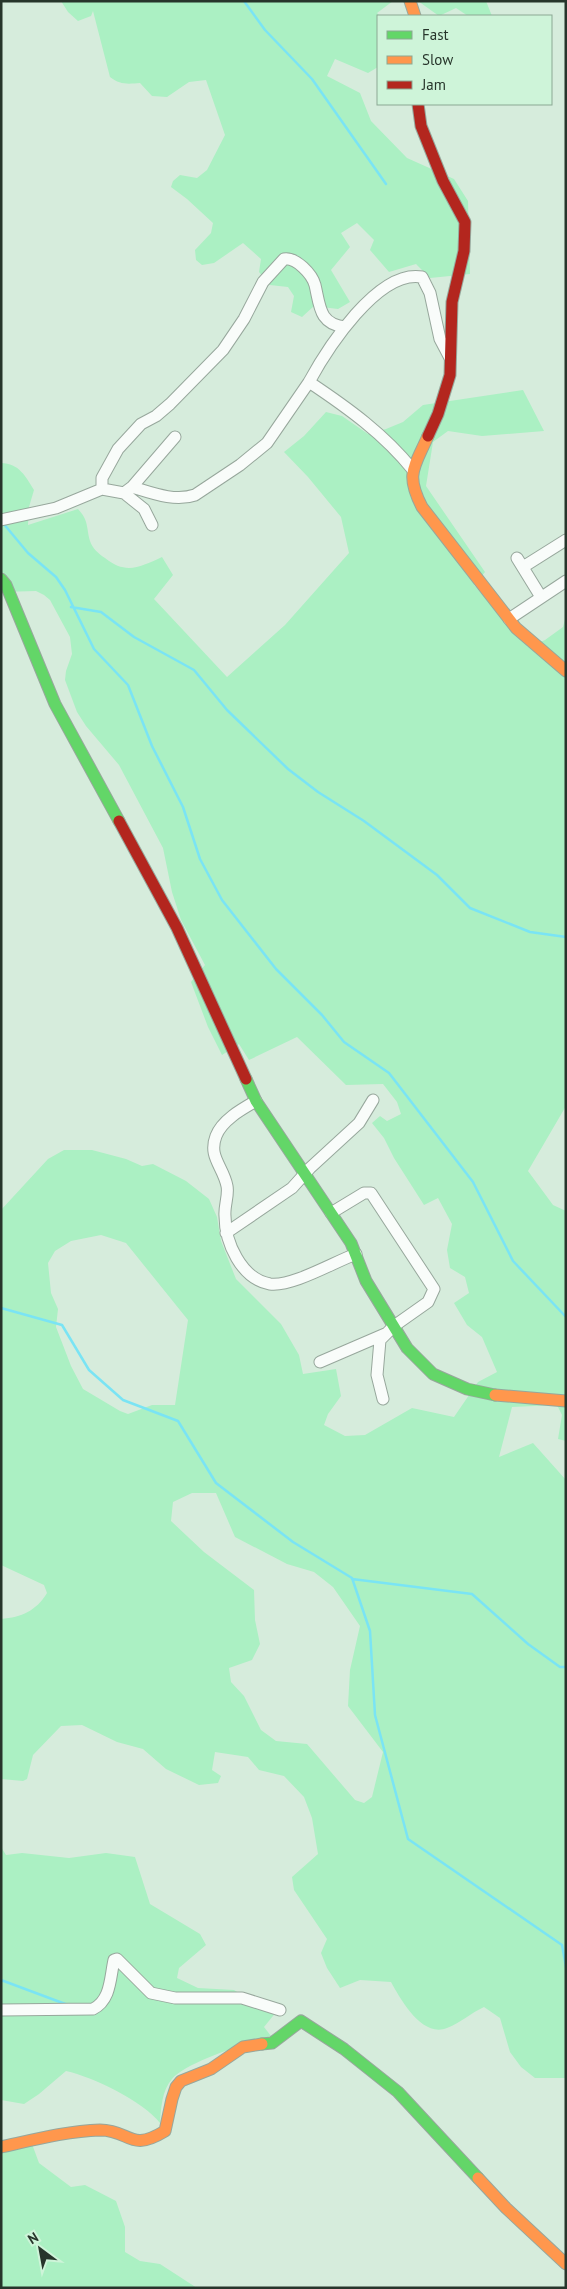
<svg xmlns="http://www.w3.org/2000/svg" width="567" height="2289" font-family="'PT Sans',sans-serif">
<rect width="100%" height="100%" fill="#d6ecdc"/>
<path fill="#abf0c3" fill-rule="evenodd" d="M61 1H393L377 13 380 16 378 67 368 73 335 59 327 76 360 93 371 121 407 158 454 179 468 201 470 274 430 278 416 264 389 272 370 250 374 240 357 223 341 233 350 247 331 270 350 302 338 309 314 306 302 317 291 312 294 296 288 287 270 285 259 272 261 259 243 243 214 263 202 265 196 260 195 250 211 233 213 223 187 199 171 187 173 181 180 175 197 178 207 170 225 135 206 80 189 82 167 97 152 96 140 83C128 84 120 85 110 77L93 11 91 16 78 21 68 12Z
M418 1H486L492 16H468L456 8 439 16Z
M523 390 544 431 482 436 448 431 433 442 426 486 485 572 474 585 528 647 545 640 563 627 566 615V1106L528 1171 553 1205 566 1211V1441L558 1439 562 1415 557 1405 512 1407 499 1457 533 1443 566 1480V2078H535L521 2067 510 2052 500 2018 484 2007C471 2013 460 2023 447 2028 422 2038 401 2000 391 1982L360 1980 340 1988 327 1968 321 1953 327 1939 294 1890 292 1877 318 1854 312 1818 304 1797 284 1776 259 1770 248 1757 215 1752 212 1770 221 1776 218 1783 199 1785 166 1769 143 1749 117 1742 82 1725 61 1726 33 1755 27 1779 23 1781 1 1779V1619C22 1617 36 1611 47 1593L44 1585 1 1565V1210L48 1159 64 1150H92L126 1159 142 1166 153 1164 186 1181 209 1199 217 1217 221 1241 236 1279 281 1324 299 1355 303 1374 336 1369 341 1396 328 1414 324 1425 345 1436 365 1435 412 1408 454 1417 478 1382 497 1372 482 1337 467 1325 454 1303 469 1293 465 1277 450 1268 447 1250 452 1224 438 1198 424 1205 394 1158 384 1138 372 1123 380 1116 387 1121 401 1114 397 1102 383 1084 346 1085 297 1037 249 1060 239 1044 222 1055 208 1027 191 982 205 965 181 920 172 892 163 848 119 765 86 726 77 712 65 680 66 671 72 654 70 637 50 600 44 595 36 591 1 592V463C19 463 26 477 34 490L29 507 28 525 78 509C89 521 86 526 90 541 92 548 99 554 105 558 126 575 140 567 162 557L173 575 154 599 227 677 285 625 349 553 341 517 308 477 284 452 304 436 326 412 342 416 368 434 386 429 403 422 423 405ZM101 1235 126 1243 188 1320 175 1405H152L128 1414 120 1411 83 1389 71 1366 56 1327 58 1309 51 1293 48 1263 55 1251 71 1241ZM192 1493H216L235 1537 287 1564 314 1572 333 1587 360 1626 350 1670 348 1706 383 1752 372 1797 364 1803 355 1800 307 1744 276 1741 261 1730 244 1696 231 1682 229 1668 252 1660 260 1644 255 1620 254 1590 204 1552 171 1521 173 1502Z
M1 1847 6 1855 22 1853 69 1858 106 1853 135 1857 150 1904 200 1934 206 1945 179 1968 177 1978 198 1988 234 1990 258 2005 277 2011 264 2027 271 2036C250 2042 186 2062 172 2079 162 2090 161 2108 160 2123 143 2101 93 2077 66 2071L39 2094 24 2104 1 2100Z
M32 2144 39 2163 71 2187 85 2185 116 2201 125 2227V2252L140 2261 160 2264 197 2288H1V2153Z"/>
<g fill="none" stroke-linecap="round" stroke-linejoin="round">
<path stroke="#7ae4f4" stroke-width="2.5" d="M244 1 265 30 312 79 386 184
M3 523 28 553 56 577 65 590 94 649 128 685 152 746 183 807 200 859 222 900 276 969 322 1015 344 1042 389 1073 473 1182 513 1261 566 1317
M71 607 101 612 134 637 194 670 227 710 288 769 318 792 364 821 437 875 470 908 530 932 566 937
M1 1308 62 1325 89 1370 123 1400 178 1421 216 1483 293 1542 352 1578 370 1631 375 1715 408 1839 562 1945 566 1967
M352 1579 472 1594 528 1644 560 1667H566
M1 1980 68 2005"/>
<defs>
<path id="street" d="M309 382C327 349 378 269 422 277L430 293 440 339 450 358
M132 487 175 437
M102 489V478L118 449 141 424 156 416 170 404 223 350 244 319 263 282 284 259C296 257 312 274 315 285 320 306 319 324 345 327
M124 493 144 509 152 525
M1 520 56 508 102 489 124 493 132 487C152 493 175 502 195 495L240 465 267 443 309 382C348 408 384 434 413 470
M517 558 541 597
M523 567 566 540
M509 619 566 581
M256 1101C242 1109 222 1120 216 1136 208 1157 223 1166 227 1186 229 1195 224 1206 225 1216 225 1242 241 1279 270 1284 292 1287 334 1262 356 1254
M331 1213 364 1193H371L434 1289 428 1302 394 1326 380 1340 377 1375 383 1399
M226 1233 292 1188 310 1168 359 1123 373 1100
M320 1362 385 1334
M1 2010 93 2009C111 2000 110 1978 114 1960L117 1959 151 1993 175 1998H242L280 2010"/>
<path id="fast" d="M1 579 6 585 55 704 119 821
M246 1079 256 1101 351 1243 366 1281 407 1348 433 1374 467 1389 495 1395
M262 2044 272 2043 301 2021 344 2049 398 2092 478 2178"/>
<path id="slow" d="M410 1 415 16
M428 436C414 468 405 474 422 507L516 628 566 671
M495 1395 566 1401
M1 2147C33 2140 67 2131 100 2130 131 2130 129 2153 165 2131L172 2099 176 2087 181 2081 211 2069 243 2047 262 2044
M478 2178 506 2208 566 2264"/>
<path id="jam" d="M418 104 421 126 443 181 465 222 464 251 452 302 450 375 438 414 428 436
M119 821 177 928 246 1079"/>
</defs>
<use href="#street" stroke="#97a79c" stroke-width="13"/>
<use href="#fast" stroke="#97a79c" stroke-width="13"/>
<use href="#slow" stroke="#97a79c" stroke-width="13"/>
<use href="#jam" stroke="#97a79c" stroke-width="13"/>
<use href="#street" stroke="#f9fcfa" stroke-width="11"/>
<use href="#fast" stroke="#63d668" stroke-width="11"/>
<use href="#slow" stroke="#ff974d" stroke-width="11"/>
<use href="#jam" stroke="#b3261e" stroke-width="11"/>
</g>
<rect width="567" height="2289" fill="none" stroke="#27352b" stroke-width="5"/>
<rect x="377" y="15" width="175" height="90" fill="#cef4d9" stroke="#8ba893"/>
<rect x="387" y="31" width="25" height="8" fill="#63d668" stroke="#8ba893"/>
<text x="422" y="40" font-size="15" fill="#27352b">Fast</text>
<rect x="387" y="56" width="25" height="8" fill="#ff974d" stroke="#8ba893"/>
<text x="422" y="65" font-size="15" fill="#27352b">Slow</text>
<rect x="387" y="81" width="25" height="8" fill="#b3261e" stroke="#8ba893"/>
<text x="422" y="90" font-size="15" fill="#27352b">Jam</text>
<g transform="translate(40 2249) rotate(328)" stroke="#cef4d9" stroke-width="4" paint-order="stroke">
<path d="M0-4L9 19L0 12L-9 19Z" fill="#27352b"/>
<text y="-8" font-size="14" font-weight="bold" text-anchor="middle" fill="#27352b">N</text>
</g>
</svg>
